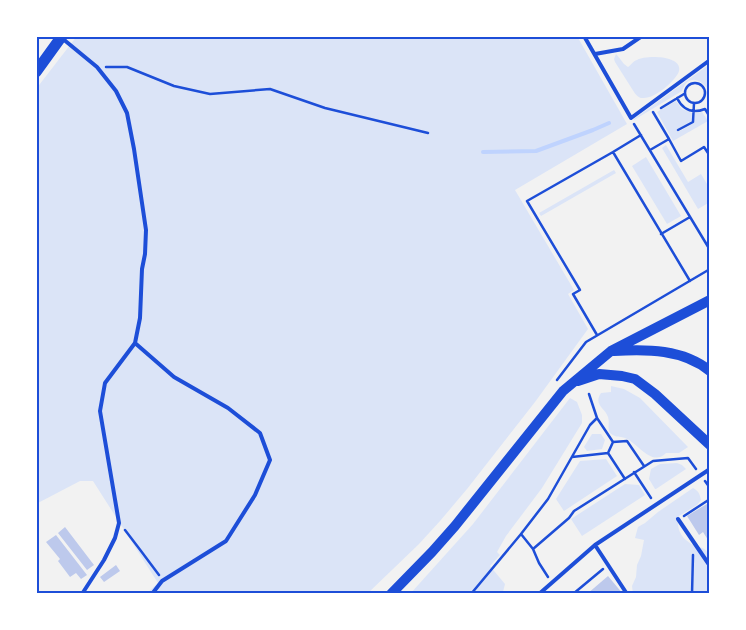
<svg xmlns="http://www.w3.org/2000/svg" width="746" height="630" font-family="Ubuntu,sans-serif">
<rect width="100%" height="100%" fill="#f2f2f2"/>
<path fill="#dbe4f7" d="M77 36H577L627 124 515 190 574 290 568 294 588 329 535 402 467 489 440 521 419 544 367 594H146L158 583 93 481H80L36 504V89Z
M616 54 617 55 624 64 628 67C631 65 633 61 637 60 645 55 683 55 679 71 676 81 654 99 643 98 639 98 637 96 634 92L615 62 614 59Z
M710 55V92C702 79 688 73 682 91L634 120V119L707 66 706 61Z
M676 101 682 109 692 113V121L677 130 678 132 694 123 695 113 702 112 708 121 673 141 657 112Z
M666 145 688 182 701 174 710 189V202L698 209 662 148Z
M646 157 681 216 667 224 632 166Z
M614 170 616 173 541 216 539 213Z
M611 386 624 389 640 398 688 447 679 453H666C652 468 637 442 625 438 620 436 615 438 610 433 607 428 610 423 608 417 605 408 593 405 601 393L611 392Z
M570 398 577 402 582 415V423L542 488 506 536 497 552 500 555 490 566 505 584 503 592 505 594H410L473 524Z
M592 434H601L605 440 602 449 587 451 584 447Z
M606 459 617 476 564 511 556 499 580 461Z
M677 463 682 465 686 469 656 489H655L649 479 651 469 660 464Z
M625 484 639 485 645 495 582 536 571 519Z
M693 488C699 491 700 495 701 500L697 505 679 516C676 527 680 537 690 543 697 549 706 544 710 558 711 566 710 585 710 594H633L632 586 636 577 637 565 641 556 644 540 635 538 638 527 645 523 658 512Z"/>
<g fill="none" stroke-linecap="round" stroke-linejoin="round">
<path stroke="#bfd3fe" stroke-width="4" d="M483 152 536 151 593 130 609 123"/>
</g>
<path fill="#bdc9ec" d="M710 502V543L703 532 699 535 687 516Z
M65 527 94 565 87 570 58 533Z
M56 535 87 575 81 579 76 573 70 577 58 561 60 559 46 542Z
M116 565 120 571 104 582 100 577Z
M608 576 623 594H587Z"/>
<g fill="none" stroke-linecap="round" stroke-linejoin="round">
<path stroke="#1d4ed8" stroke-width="2.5" d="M106 67H127L174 86 210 94 270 89 325 108 428 133
M685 93a10 10 0 1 1 20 0a10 10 0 1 1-20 0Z
M677 98C683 110 692 114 705 109L710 117
M661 108 684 94
M653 112 669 139
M634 124 710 250
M678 130 693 122 694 103
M650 150 669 139 681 161 704 147 710 156
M613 152 641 135
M661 234 690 217
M597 335 573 294 580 290 527 201 613 152 690 281
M557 380 586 342 710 269
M589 394 597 418
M613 442 608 453 625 479
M572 457 608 453
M634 472 651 498
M705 481 710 488
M684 516 710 499
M125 530 141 551 159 575
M533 549 569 518 574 511 653 461 688 458 696 469
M548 577 539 563 533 549 521 534 548 499 590 425 597 418 613 442 627 441 644 466
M471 594 521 534
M573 594 603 569
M692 594 693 555"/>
<path stroke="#1d4ed8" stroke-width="4" d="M584 36 631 118 710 60
M63 39 97 67 116 91 127 113 134 149 146 230 145 254 142 269 140 318 135 343 105 383 100 411 119 523 115 538 104 560 82 594
M595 54 623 49 642 36
M135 343 174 377 228 408 260 433 270 460 255 495 226 541 162 581 152 594
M678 519 710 566
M595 545 627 594
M539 594 595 545 710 469"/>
<path stroke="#1d4ed8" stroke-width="10" d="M614 351C647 349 683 349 710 371
M578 381 599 374 622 376 635 379 655 394 710 445
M391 594 432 552 455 526 563 391 611 351 710 300"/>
<path stroke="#1d4ed8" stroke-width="11" d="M36 72 62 36"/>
</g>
<rect width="746" height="630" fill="none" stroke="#ffffff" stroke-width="75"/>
<rect x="38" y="38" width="670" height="554" fill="none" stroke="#1d4ed8" stroke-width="2"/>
</svg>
